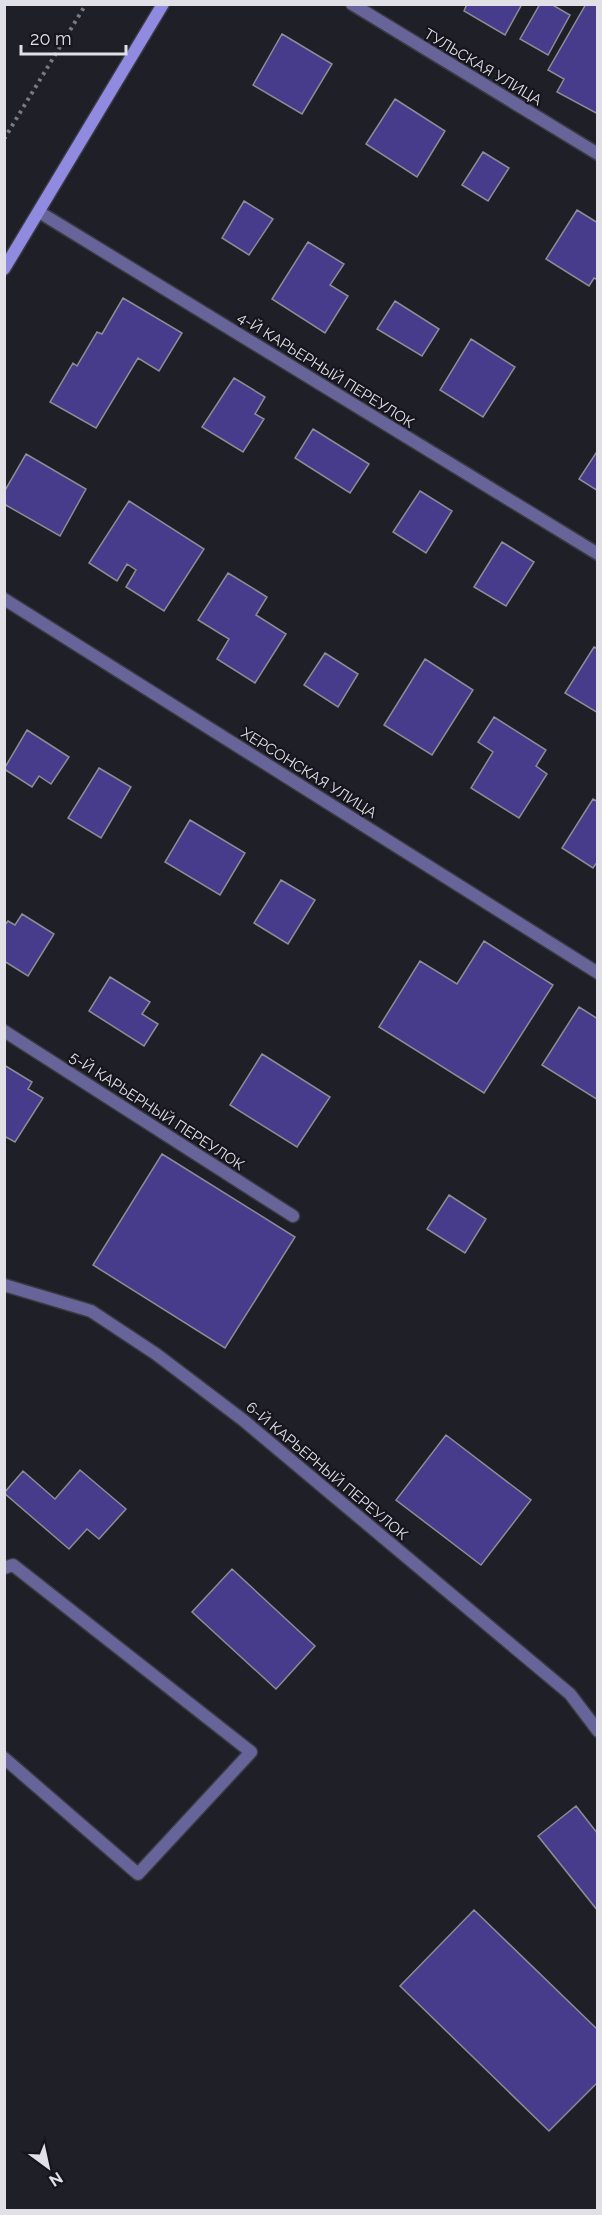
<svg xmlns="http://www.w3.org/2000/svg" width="602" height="2215" font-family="Raleway,sans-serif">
<rect width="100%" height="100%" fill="#1f1f27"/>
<path fill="#473c8c" stroke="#8c8c96" stroke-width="1.5" d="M467 4H522L505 35 464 11Z
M540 4H551L570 15 548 55 520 39Z
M586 4H598V114L557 92 564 79 548 70Z
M282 34 332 64 302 114 253 85Z
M395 99 445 131 417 177 366 144Z
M483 152 509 168 488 201 462 185Z
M244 201 273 219 249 255 222 238Z
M577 210 598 223V280L594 278 589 286 546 259Z
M308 242 344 264 330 285 348 296 325 333 272 299Z
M123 298 182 333 159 371 138 358 96 428 50 402 73 363 77 366 97 332 102 334Z
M395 301 439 329 422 356 377 329Z
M471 339 515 367 483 417 440 390Z
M234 378 265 397 255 414 264 419 243 452 202 427Z
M313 429 369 464 350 493 295 458Z
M598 450V491L579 479Z
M26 454 86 489 60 536 4 504V492Z
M420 491 452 511 426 553 393 532Z
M129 501 204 549 164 611 126 587 136 570 127 564 117 581 89 563Z
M502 542 534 562 506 606 474 587Z
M228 573 267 597 256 615 286 634 255 683 217 659 229 639 198 620Z
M594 647 598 649V713L565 693Z
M325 653 358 674 338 707 304 685Z
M425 659 473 690 432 755 384 725Z
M494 717 546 750 536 766 547 774 519 818 471 788 493 752 478 742Z
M27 730 69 757 51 784 39 776 32 787 4 769Z
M99 768 131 787 101 838 68 818Z
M593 799 598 802V861L593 868 562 848Z
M190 820 245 853 220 895 165 862Z
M281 880 315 900 288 944 254 923Z
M22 914 54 934 28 976 4 961V926L8 921 15 925Z
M484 941 553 985 484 1093 379 1027 420 961 457 984Z
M110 977 150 1002 142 1014 158 1024 144 1046 89 1011Z
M579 1007 598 1019V1100L542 1065Z
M262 1054 330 1097 297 1147 230 1105Z
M4 1065 32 1082 28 1089 43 1098 15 1142 4 1136Z
M162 1154 295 1237 225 1348 93 1265Z
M449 1195 486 1219 465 1253 427 1229Z
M446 1435 531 1500 481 1565 396 1500Z
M80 1470 126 1509 99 1539 87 1529 69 1549 4 1493 23 1471 55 1499Z
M232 1569 315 1646 276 1689 192 1612Z
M576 1806 598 1834V1911L538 1836Z
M474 1910 598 2030V2082L549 2131 400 1986Z"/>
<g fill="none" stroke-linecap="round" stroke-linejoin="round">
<defs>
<path id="lane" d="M4 1568 13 1565 251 1752 138 1874 4 1758"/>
<path id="street" d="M352 4 598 154
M39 212 598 554
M4 599 598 973
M4 1031 293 1216
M4 1285 91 1311 156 1354 243 1420 570 1694 598 1731"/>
<path id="secondary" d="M4 269 163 4"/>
</defs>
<use href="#lane" stroke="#3a3a42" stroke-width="15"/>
<use href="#street" stroke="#3a3a42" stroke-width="15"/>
<use href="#secondary" stroke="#3a3a42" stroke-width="15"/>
<path stroke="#797980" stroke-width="4" stroke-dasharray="3 4.5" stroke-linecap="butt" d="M4 139 86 4"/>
<use href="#lane" stroke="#67649a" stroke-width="12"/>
<use href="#street" stroke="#67649a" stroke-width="12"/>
<use href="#secondary" stroke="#908ae1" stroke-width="12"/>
</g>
<g text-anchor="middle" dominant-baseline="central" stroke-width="4.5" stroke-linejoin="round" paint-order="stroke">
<g font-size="15" fill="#e0e0e6" stroke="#16151d">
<text transform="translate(483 67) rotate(31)">ТУЛЬСКАЯ УЛИЦА</text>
<text transform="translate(326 370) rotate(32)">4-Й КАРЬЕРНЫЙ ПЕРЕУЛОК</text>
<text transform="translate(309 773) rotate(32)">ХЕРСОНСКАЯ УЛИЦА</text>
<text transform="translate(157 1111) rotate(33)">5-Й КАРЬЕРНЫЙ ПЕРЕУЛОК</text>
<text transform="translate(327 1471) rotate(40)">6-Й КАРЬЕРНЫЙ ПЕРЕУЛОК</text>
</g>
</g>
<rect width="602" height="2215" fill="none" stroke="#e0e0e6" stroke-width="12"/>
<g transform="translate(48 2167) rotate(147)" stroke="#16151d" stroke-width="4.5" paint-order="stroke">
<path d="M0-4.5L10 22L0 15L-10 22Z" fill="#e0e0e6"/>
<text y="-9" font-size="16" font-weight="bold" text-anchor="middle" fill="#e0e0e6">N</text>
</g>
<path d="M21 45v9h105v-9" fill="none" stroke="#e0e0e6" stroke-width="3"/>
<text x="30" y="45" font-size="18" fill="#e0e0e6" stroke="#16151d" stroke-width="4.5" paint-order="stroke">20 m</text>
</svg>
